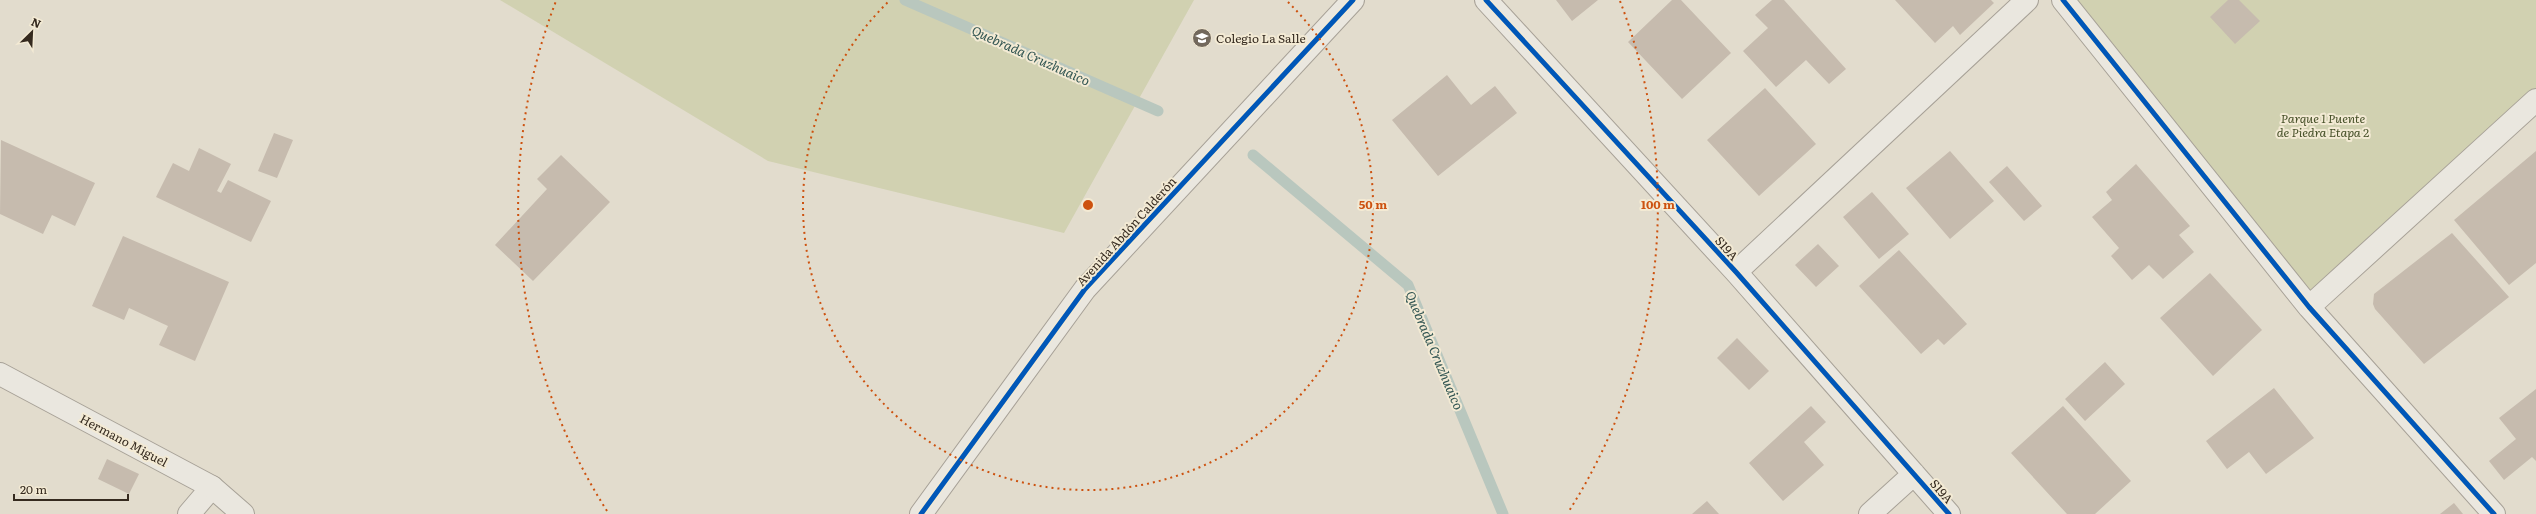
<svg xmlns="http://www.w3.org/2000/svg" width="2536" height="514" font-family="Literata,serif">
<rect width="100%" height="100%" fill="#e2dccd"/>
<path fill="#d1d1b1" d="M500 0H1194L1064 233 768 161Z
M2063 0H2536V100L2309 307Z"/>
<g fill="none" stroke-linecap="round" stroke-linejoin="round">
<path stroke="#b9c7be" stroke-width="11" d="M905 0 1158 111
M1253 155 1408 285 1503 514"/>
</g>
<path fill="#c6bbae" d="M1556 0H1598L1572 21Z
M1672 0H1681L1731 53 1682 99 1628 42Z
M1772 0H1784L1846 69 1829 84 1806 60 1776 87 1743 51 1768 28 1755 15Z
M1895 0H1991L1994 3 1960 35 1953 26 1935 43Z
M2228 0H2239L2260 21 2235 44 2210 17Z
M1447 75 1471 105 1495 86 1517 113 1438 176 1392 120Z
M1765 88 1816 144 1759 196 1707 140Z
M274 133 293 140 277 178 258 171Z
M1 140 95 183 75 226 52 215 43 234 0 214Z
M199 148 231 164 217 191 221 193 228 180 271 201 251 242 156 197 173 163 189 171Z
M1950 151 1994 201 1950 239 1906 188Z
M2536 151V263L2509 285 2454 220Z
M561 155 610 202 533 281 495 245 547 189 537 179Z
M2136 164 2190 226 2179 235 2194 252 2163 279 2149 265 2132 280 2111 256 2119 248 2092 217 2112 200 2106 192Z
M2007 166 2042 206 2024 221 1989 182Z
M1872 192 1909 234 1879 259 1843 217Z
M2452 233 2509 297 2424 364 2375 309 2373 304 2374 294Z
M123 236 229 282 195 361 159 345 168 326 129 308 124 320 92 306Z
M1818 244 1839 266 1816 287 1795 265Z
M1899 250 1967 324 1944 345 1938 339 1921 354 1859 286Z
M2210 273 2262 330 2213 376 2160 318Z
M1737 338 1769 371 1749 390 1717 358Z
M2105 362 2125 384 2085 421 2065 399Z
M2274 388 2314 438 2266 474 2249 452 2227 469 2206 441Z
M2536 389V461L2532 457 2504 480 2489 461 2516 439 2499 418Z
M1811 406 1826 422 1804 442 1824 465 1783 501 1749 463Z
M2063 406 2131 481 2095 514H2067L2011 453Z
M107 459 139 474 129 494 98 479Z
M1707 501 1719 514H1692Z
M2454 503 2463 514H2440Z"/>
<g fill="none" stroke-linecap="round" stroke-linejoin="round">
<defs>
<path id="minor" d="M1486 0 1736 272 1949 514
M2063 0 2309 307 2494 514
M1736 272 2027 0
M2309 307 2536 100
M189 514 212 487
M1870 514 1914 474"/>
<path id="tertiary" d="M0 374 212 487 243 514
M921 514 1085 289 1353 0"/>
</defs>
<use href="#minor" stroke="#a7a197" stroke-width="24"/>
<use href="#tertiary" stroke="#a7a197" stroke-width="24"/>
<use href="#minor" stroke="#eae7df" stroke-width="22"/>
<use href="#tertiary" stroke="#eae7df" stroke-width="22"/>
<defs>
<path id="cycleway" d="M1486 0 1736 272 1949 514
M2063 0 2309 307 2494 514
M921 514 1085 289 1353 0"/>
</defs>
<use href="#cycleway" stroke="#f3ead4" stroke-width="8"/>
<use href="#cycleway" stroke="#0057b8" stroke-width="5"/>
</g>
<g fill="none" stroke="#cd520f" stroke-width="2" stroke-dasharray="2 4">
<path d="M1288 2A285 285 0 1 1 888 2"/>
<path d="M607 511A570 570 0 0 1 556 1M1620 1A570 570 0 0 1 1569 511"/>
</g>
<defs>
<symbol id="school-disc" viewBox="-11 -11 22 22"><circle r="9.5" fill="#72685c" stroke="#f3ead4"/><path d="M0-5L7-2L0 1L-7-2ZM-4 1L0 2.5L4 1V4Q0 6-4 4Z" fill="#fff"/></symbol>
</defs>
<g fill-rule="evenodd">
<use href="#school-disc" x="1191" y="27" width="22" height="22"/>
</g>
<g text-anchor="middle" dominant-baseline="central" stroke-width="4" stroke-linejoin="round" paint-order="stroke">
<g font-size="12" fill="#352a1f" stroke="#f3ead4" text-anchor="start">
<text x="1216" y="38">Colegio La Salle</text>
</g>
<g font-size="12" font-style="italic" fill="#465028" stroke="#f3ead4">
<text x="2323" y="118">Parque 1 Puente<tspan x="2323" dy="14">de Piedra Etapa 2</tspan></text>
</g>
<g font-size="12" fill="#352a1f" stroke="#f3ead4">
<text transform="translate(1126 231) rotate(-48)">Avenida Abdón Calderón</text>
<text transform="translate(1727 248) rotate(48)">S19A</text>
<text transform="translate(124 440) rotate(28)">Hermano Miguel</text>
<text transform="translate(1942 491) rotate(49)">S19A</text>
</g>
<g font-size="13" font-style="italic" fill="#305451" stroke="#f3ead4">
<text transform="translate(1031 55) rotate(24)">Quebrada Cruzhuaico</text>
<text transform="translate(1435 350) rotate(67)">Quebrada Cruzhuaico</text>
</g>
</g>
<circle cx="1088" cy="205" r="6" fill="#cd520f" stroke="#f3ead4" stroke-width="2"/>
<g font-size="12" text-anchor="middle" font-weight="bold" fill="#cd520f" stroke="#f3ead4" stroke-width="4" stroke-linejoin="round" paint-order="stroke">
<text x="1373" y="209">50 m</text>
<text x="1658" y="209">100 m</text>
</g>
<g transform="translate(32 32) rotate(24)" stroke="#f3ead4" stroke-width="3" paint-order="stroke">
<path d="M0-3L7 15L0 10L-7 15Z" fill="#352a1f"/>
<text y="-6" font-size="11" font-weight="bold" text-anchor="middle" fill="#352a1f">N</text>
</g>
<path d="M14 494v6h114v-6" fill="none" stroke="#352a1f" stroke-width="2"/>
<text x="20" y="494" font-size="12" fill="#352a1f" stroke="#f3ead4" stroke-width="3" paint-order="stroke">20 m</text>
</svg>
